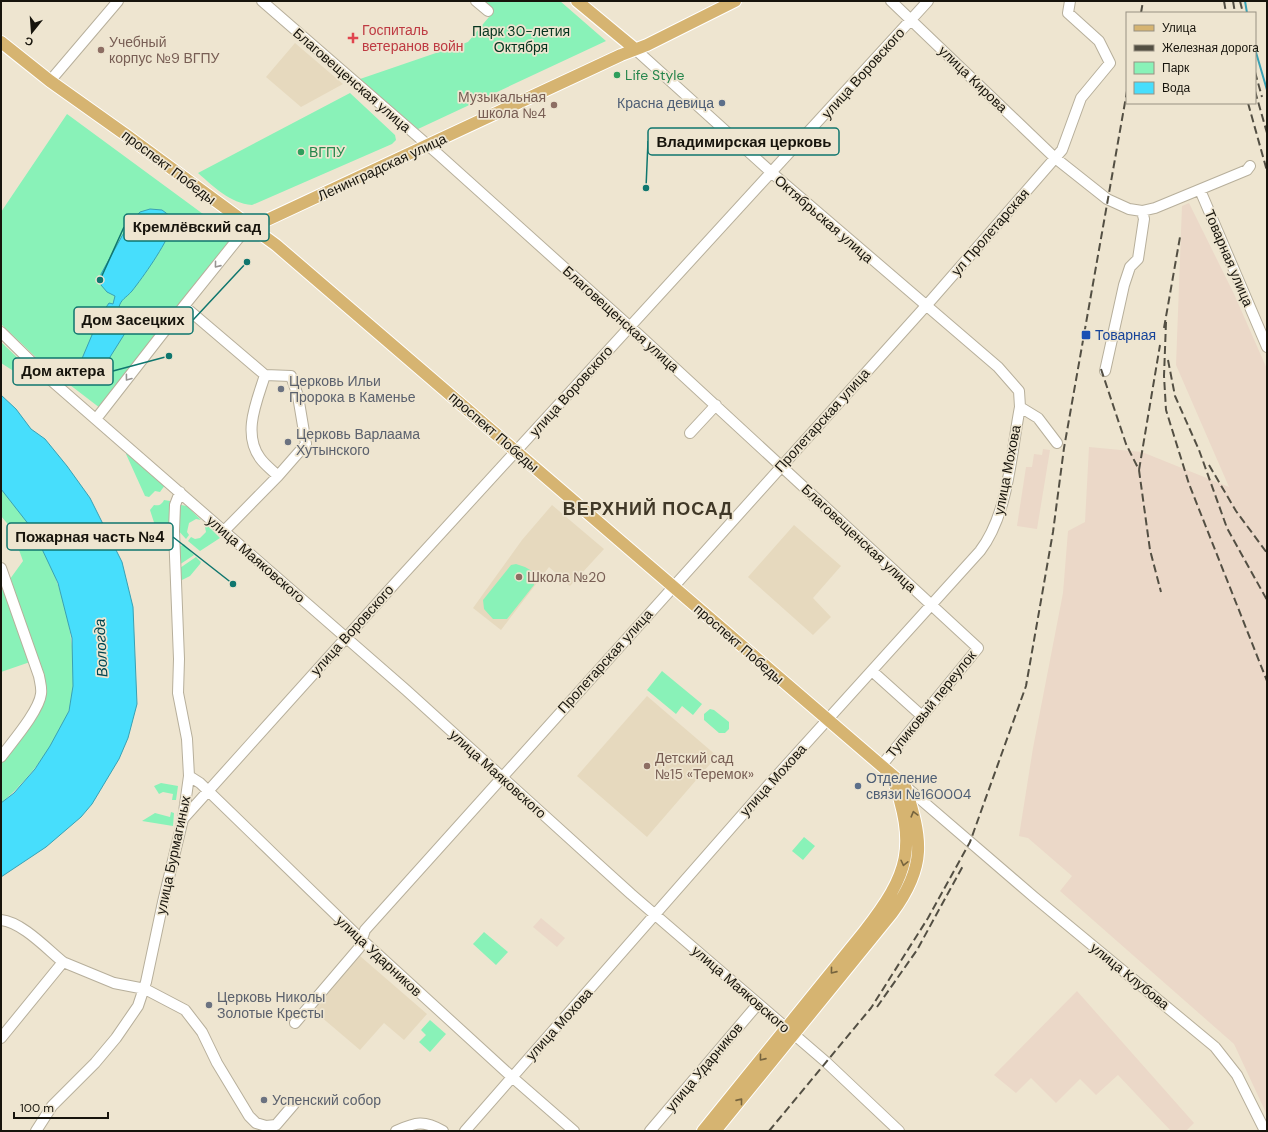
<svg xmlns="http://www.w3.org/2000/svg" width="1268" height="1132" font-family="'DM Sans',sans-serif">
<rect width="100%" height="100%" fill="#eee5d0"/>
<path fill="#ebd8c8" d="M1189 203 1234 294 1267 369V1115L1234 1044 1060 891 1072 876 1028 838 1019 836 1033 748 1063 593 1068 531 1085 522 1089 447 1142 452 1229 487 1176 365 1182 206Z
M1043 449 1050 450 1037 529 1017 526 1026 467H1032L1034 454 1042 455Z
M541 918 565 938 557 947 533 927Z
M1077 991 1194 1123 1186 1131H1171L1118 1075 1096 1095 1080 1079 1056 1103 1031 1078 1016 1093 994 1075Z"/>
<path fill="#e6d9be" d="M295 43 343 84 301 107 266 77Z
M552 505 604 549 570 586 549 567 501 630 473 608 522 540Z
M794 525 841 566 813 598 831 617 813 635 748 577Z
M647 696 717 756 647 837 577 776Z
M360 956 427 1014 404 1040 384 1023 360 1050 313 1010Z"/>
<path fill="#89f2b8" d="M483 1H560L606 41 418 129 360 79 468 42 494 11Z
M350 93 395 135 396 140 392 144 252 205C230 203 214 187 198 173Z
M67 114 233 236 100 408 44 365 1 324V212Z
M1 342 42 381 34 384 1 363Z
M129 453 165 485 160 492 155 491 149 497 145 496 126 454Z
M1 489C12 502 24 516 33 530 61 577 81 648 71 702 65 735 26 783 1 803V762L42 703 10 579 23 561 11 528 1 516Z
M164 500 170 501 171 539 160 541 150 510 154 505C160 506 162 504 164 500Z
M181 505 187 506 201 520 196 519 189 523 187 532 189 535 186 539 176 528Z
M204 522 220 538 200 551 188 541 191 537 195 539 200 538 206 532Z
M184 544 194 555 176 567V549Z
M196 557 201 562 200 564 190 576 178 582 177 570Z
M516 564 525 567 532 571 534 585 507 619H493L484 609 483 600 511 565Z
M1 580 30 662 1 672Z
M662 671 702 704 693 715 682 706 676 714 647 690Z
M710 709 714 710 729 722V729L725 733H719L704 720V714Z
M161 783 178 786 176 800H172L173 794 163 792 159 794 154 786Z
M171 812 174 813 173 826 142 821 155 813 170 817Z
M804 837 815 846 803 860 792 851Z
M484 932 508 952 496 965 473 944Z
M430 1020 446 1034 430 1052 419 1042 426 1035 421 1030Z"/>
<path fill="#47defc" stroke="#39a1b4" d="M150 209 162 210 170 216C171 220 172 225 171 228 166 245 143 277 132 291 126 298 121 299 119 307L125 314 127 330 95 381 92 382 80 377 78 368 100 316 109 303 113 304 115 296 107 292 101 285V274L122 236 131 221 140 212Z
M1 395 16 409 31 429 45 439 67 466 90 498 122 562 133 607 137 704 128 738 119 759 92 804 81 817 46 847 1 877V803L14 793 35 769 50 746 69 711 73 686 72 638 58 583 33 530 1 489Z"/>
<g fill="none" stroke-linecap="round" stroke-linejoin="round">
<path stroke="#39a1b4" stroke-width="2" d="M1245 1 1247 13
M1255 49 1267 90"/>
<defs>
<path id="minor" d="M262 1 438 154 638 334 978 648 881 766
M476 1 488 11
M891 1 1054 157 1107 199 1129 209 1142 211 1155 208 1247 170 1250 166
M635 49 772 173 998 367 1019 391 1020 407 1038 418 1057 443
M50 81 118 1
M1200 190 1267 347
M184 306 265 375 291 376 298 396 306 444 278 476 224 531
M1 332 45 375 406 690 631 894 826 1062 899 1131
M1105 371 1124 285 1130 267 1138 259 1144 219 1142 211
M265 375C257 401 242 433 260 458 265 465 272 470 278 476
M96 419 184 306 241 235 252 227
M690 433 716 405
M1 568 39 676C40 682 42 688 41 694 39 711 12 742 1 757
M872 671 922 716
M189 776 200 783 361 939 512 1077 574 1131
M905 786 1034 897 1215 1047 1237 1075 1265 1131
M183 819 398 580 928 1
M1 920C22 922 47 949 63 962
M295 1023 359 948 365 930 933 298 1062 150 1081 98 1110 63 1099 41 1068 13 1070 1
M1 1038 63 962 114 983 145 989 185 1010 202 1032 217 1063 249 1116 256 1123 266 1126 276 1125 294 1104
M36 1131 52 1106 95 1063 116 1038 138 1006 146 982 163 902 183 819 189 776 187 739 178 693 179 659 174 531 175 505 180 492
M396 1131C416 1122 424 1120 443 1131
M465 1131 772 781 980 551C1009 513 1011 453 1020 407
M650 1131 758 1004"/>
<path id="major" d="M577 1 635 49
M1 42 50 81 126 135 276 245 905 786C922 839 927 866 892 913L715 1131
M252 227 621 55 647 45 735 1
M703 1131 864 932C910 873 917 847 892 775"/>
</defs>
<use href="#minor" stroke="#b7af9b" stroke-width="12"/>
<use href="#major" stroke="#fff" stroke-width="14"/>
<use href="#minor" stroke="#fff" stroke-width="10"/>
<use href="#major" stroke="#d6b471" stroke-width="12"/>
<path stroke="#534f43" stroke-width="2" stroke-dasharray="8 4" stroke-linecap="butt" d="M1224 1 1226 13
M1233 1 1235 13
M1240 1 1243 13
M1141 13 1143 1
M1255 72 1262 97
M1255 91 1267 133
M1248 103 1267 171
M1166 322 1164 376 1166 410 1189 484 1267 681
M1164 328 1180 237
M1168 360 1175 396 1199 450 1227 528 1267 600
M1101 369 1126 444 1139 470 1150 550 1161 592
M1209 465 1236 511 1267 553
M1139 470 1160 345
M877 1007 917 950 964 864
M769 1131 871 1008 928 918 970 842 1026 686 1053 532 1064 448 1127 91"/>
</g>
<defs><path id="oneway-chevron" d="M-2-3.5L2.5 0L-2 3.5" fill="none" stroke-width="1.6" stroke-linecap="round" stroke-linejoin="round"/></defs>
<g stroke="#979592">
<use href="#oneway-chevron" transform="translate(217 265) rotate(129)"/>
<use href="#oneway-chevron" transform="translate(128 378) rotate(127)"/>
</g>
<g stroke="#76643e">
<use href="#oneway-chevron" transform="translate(914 814) rotate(-105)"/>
<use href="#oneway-chevron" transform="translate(904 863) rotate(103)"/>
<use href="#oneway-chevron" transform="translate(833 971) rotate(129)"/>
<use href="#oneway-chevron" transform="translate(762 1058) rotate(129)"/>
<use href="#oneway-chevron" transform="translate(740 1101) rotate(-51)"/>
</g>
<path fill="#e0444e" stroke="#eee5d0" stroke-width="1.5" d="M351 32h4v4h4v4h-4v4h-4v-4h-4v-4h4z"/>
<g fill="#8d6e63" stroke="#eee5d0" stroke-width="1.5">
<circle cx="101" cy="50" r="4"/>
<circle cx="554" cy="105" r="4"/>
<circle cx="519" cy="577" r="4"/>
<circle cx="647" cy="766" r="4"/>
</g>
<g fill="#2e9e5b" stroke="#eee5d0" stroke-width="1.5">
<circle cx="617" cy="75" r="4"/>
<circle cx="301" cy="152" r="4"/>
</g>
<g fill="#5c6f8a" stroke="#eee5d0" stroke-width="1.5">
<circle cx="722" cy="103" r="4"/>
<circle cx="858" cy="786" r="4"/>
</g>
<rect fill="#1a4fb4" stroke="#eee5d0" stroke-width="1.5" x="1081" y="330" width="10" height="10" rx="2"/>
<g fill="#6b7280" stroke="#eee5d0" stroke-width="1.5">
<circle cx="281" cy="389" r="4"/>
<circle cx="288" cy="442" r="4"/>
<circle cx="209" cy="1005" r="4"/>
<circle cx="264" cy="1100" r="4"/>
</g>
<g text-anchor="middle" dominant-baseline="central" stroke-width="3.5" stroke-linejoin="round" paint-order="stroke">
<g font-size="14" fill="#be3a42" stroke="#eee5d0" text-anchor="start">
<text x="362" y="30">Госпиталь<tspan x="362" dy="16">ветеранов войн</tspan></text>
</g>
<g font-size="14" fill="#04341e" stroke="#eee5d0">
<text x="521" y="31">Парк 30-летия<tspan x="521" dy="16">Октября</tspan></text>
</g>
<g font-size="14" fill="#785e54" stroke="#eee5d0" text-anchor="start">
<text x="109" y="42">Учебный<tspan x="109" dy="16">корпус №9 ВГПУ</tspan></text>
<text x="546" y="97" text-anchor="end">Музыкальная<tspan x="546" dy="16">школа №4</tspan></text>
<text x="527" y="577">Школа №20</text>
<text x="655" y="758">Детский сад<tspan x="655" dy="16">№15 «Теремок»</tspan></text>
</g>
<g font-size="14" fill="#17140c" stroke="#eee5d0">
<text transform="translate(863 73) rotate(-48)">улица Воровского</text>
<text transform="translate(973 79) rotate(44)">улица Кирова</text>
<text transform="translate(352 80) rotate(41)">Благовещенская улица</text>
<text transform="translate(169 167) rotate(37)">проспект Победы</text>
<text transform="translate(382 167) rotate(-25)">Ленинградская улица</text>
<text transform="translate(824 219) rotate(41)">Октябрьская улица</text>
<text transform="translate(990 232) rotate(-49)">ул Пролетарская</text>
<text transform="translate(1229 258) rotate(67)">Товарная улица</text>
<text transform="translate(621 319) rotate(42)">Благовещенская улица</text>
<text transform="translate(571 391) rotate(-48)">улица Воровского</text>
<text transform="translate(822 420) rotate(-48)">Пролетарская улица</text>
<text transform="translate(494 432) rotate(41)">проспект Победы</text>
<text transform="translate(1007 470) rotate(-79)">улица Мохова</text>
<text transform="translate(859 538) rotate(43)">Благовещенская улица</text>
<text transform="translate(256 559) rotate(41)">улица Маяковского</text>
<text transform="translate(352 630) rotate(-48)">улица Воровского</text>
<text transform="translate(739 644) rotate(41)">проспект Победы</text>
<text transform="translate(605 661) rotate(-48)">Пролетарская улица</text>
<text transform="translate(931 704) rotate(-51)">Тупиковый переулок</text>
<text transform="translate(498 774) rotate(42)">улица Маяковского</text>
<text transform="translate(773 780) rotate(-48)">улица Мохова</text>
<text transform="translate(173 855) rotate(-78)">улица Бурмагиных</text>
<text transform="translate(379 956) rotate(43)">улица Ударников</text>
<text transform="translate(1130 976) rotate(39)">улица Клубова</text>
<text transform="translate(741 989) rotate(41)">улица Маяковского</text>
<text transform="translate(559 1024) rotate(-48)">улица Мохова</text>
<text transform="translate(704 1067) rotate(-50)">улица Ударников</text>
</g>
<g font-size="14" fill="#27864d" stroke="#eee5d0" text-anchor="start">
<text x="625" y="75">Life Style</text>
<text x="309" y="152">ВГПУ</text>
</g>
<g font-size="14" fill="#4e5e75" stroke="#eee5d0" text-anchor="end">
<text x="714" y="103">Красна девица</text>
<text x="866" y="778" text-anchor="start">Отделение<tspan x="866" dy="16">связи №160004</tspan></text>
</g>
<g font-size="14" fill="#164399" stroke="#eee5d0" text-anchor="start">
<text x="1095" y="335">Товарная</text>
</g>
<g font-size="14" fill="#5b616d" stroke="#eee5d0" text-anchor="start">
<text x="289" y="381">Церковь Ильи<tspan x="289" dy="16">Пророка в Каменье</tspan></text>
<text x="296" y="434">Церковь Варлаама<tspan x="296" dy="16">Хутынского</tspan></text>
<text x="217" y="997">Церковь Николы<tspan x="217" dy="16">Золотые Кресты</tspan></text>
<text x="272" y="1100">Успенский собор</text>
</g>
<g font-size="15" font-style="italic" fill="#004551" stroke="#eee5d0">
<text transform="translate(101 648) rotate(-93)">Вологда</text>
</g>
<g font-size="18" font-weight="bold" letter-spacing="1" fill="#403827" stroke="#eee5d0">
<text x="648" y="509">ВЕРХНИЙ ПОСАД</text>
</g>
</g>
<path fill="none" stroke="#0f766e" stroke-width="1.5" d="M646 188L648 141M100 280L124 227M247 262L193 320M169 356L113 371M233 584L173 537"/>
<g fill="#0f766e" stroke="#eee5d0" stroke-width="1.5">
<circle cx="646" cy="188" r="4"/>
<circle cx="100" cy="280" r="4"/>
<circle cx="247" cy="262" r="4"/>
<circle cx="169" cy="356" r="4"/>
<circle cx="233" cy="584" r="4"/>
</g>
<g fill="#eee5d0" stroke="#0f766e" stroke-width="1.5">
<rect x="648" y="128" width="191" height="27" rx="4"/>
<rect x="124" y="214" width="145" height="27" rx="4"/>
<rect x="74" y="307" width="119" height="27" rx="4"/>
<rect x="13" y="358" width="100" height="27" rx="4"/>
<rect x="7" y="523" width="166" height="27" rx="4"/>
</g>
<g font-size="15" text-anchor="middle" font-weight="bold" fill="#17140c">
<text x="744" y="147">Владимирская церковь</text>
<text x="197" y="232">Кремлёвский сад</text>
<text x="133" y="325">Дом Засецких</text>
<text x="63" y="376">Дом актера</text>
<text x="90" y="542">Пожарная часть №4</text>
</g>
<rect width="1268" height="1132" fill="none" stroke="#17140c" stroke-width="4"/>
<rect x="1126" y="12" width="130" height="92" fill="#eee5d0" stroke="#989182"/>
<rect x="1134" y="25" width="20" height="6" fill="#d6b471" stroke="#989182"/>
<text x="1162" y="32" font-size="12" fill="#17140c">Улица</text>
<rect x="1134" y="45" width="20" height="6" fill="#534f43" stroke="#989182"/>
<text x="1162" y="52" font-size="12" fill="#17140c">Железная дорога</text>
<rect x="1134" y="62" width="20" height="12" fill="#89f2b8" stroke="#989182"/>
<text x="1162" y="72" font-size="12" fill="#17140c">Парк</text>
<rect x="1134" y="82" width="20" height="12" fill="#47defc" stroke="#989182"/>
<text x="1162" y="92" font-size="12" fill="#17140c">Вода</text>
<g transform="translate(32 32) rotate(197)" stroke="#eee5d0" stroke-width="3" paint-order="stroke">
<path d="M0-3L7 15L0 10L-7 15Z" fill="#17140c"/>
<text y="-6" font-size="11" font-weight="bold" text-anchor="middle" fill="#17140c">С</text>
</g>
<path d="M14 1112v6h94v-6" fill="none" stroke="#17140c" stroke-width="2"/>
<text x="20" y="1112" font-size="12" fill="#17140c" stroke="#eee5d0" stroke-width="3" paint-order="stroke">100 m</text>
</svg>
